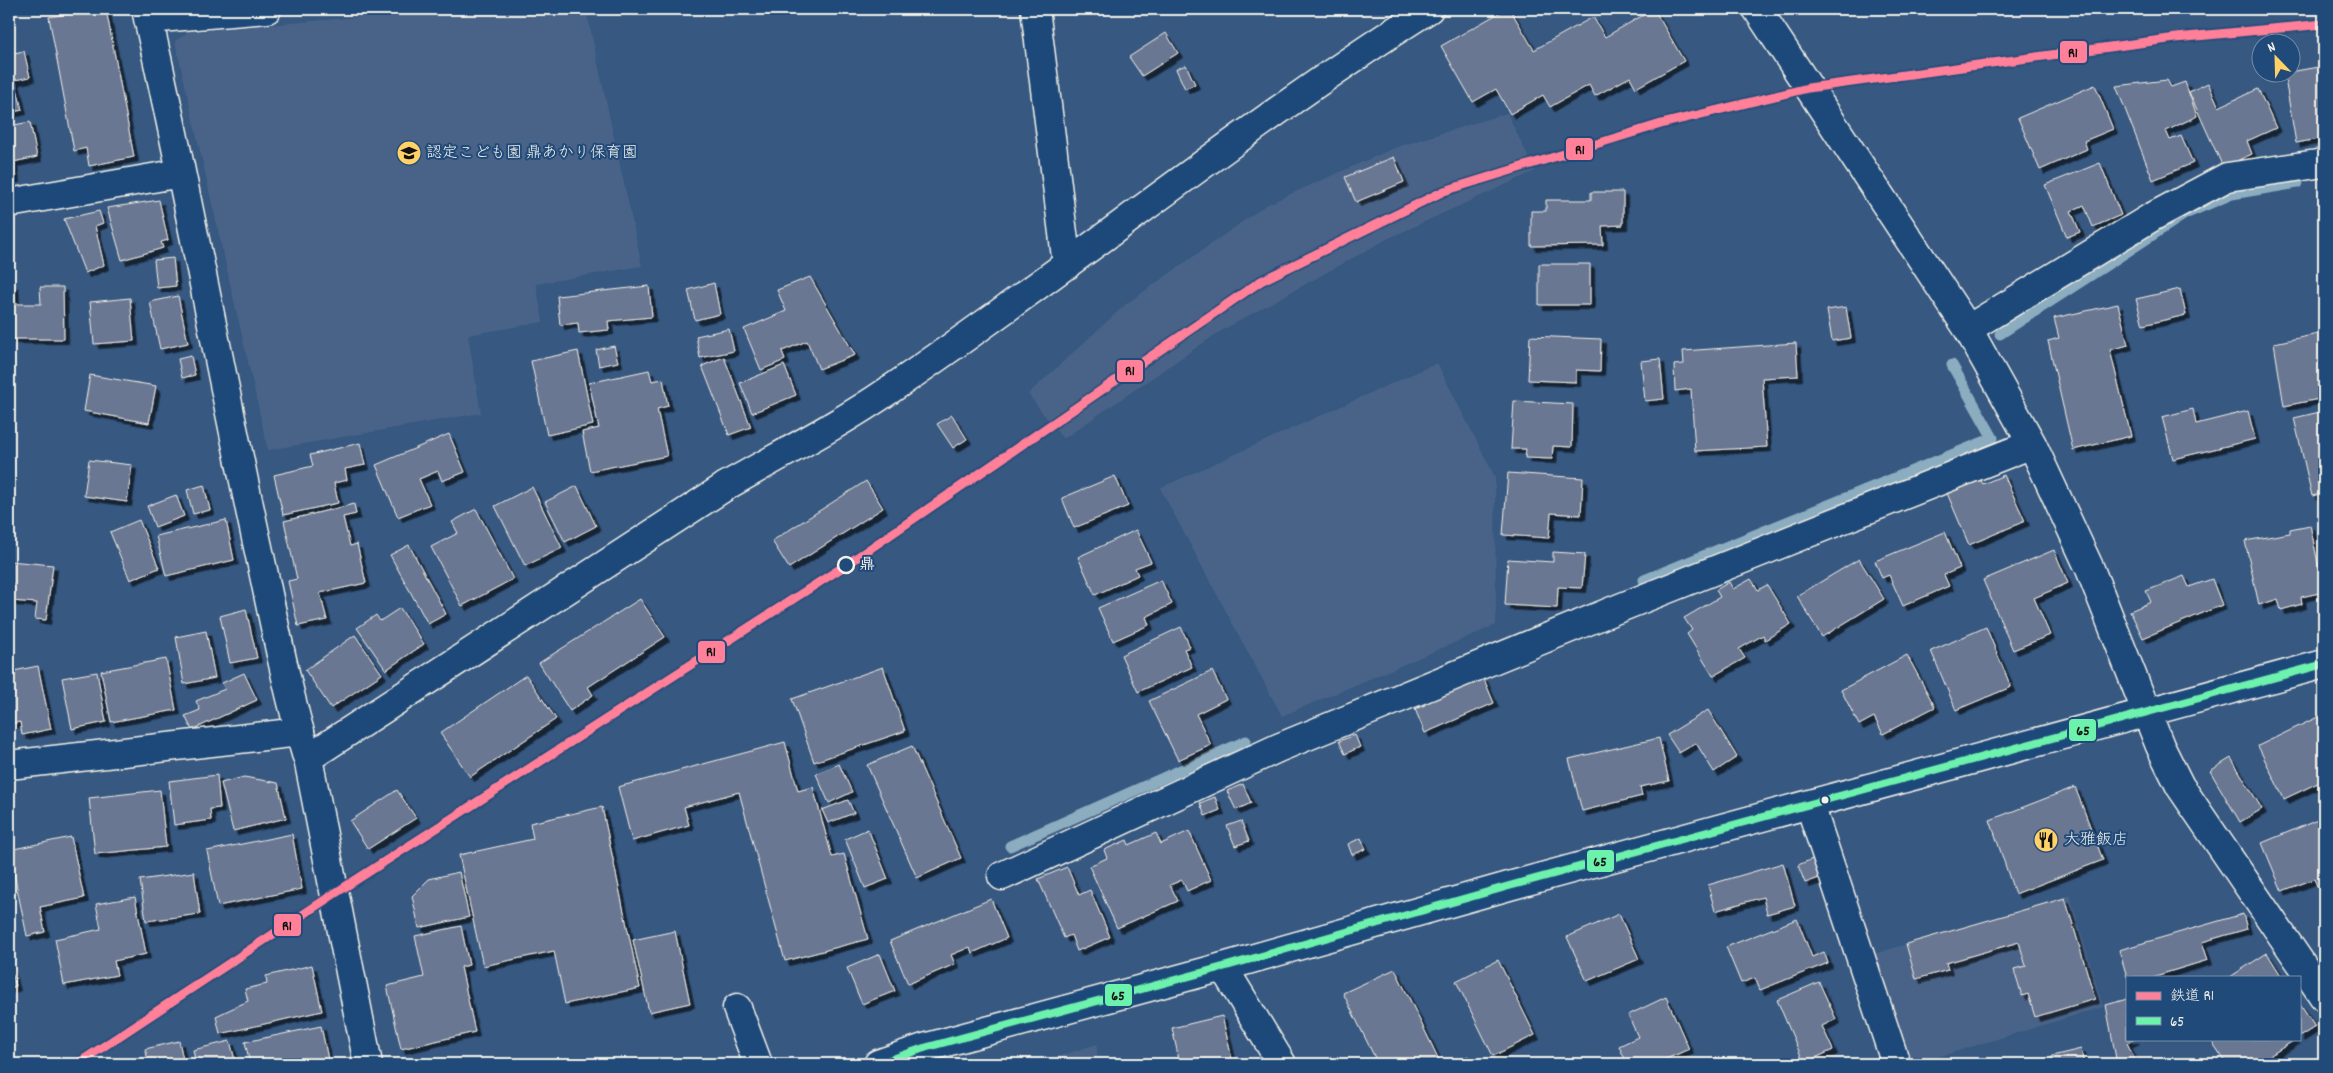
<svg xmlns="http://www.w3.org/2000/svg" width="2333" height="1073" font-family="Dekko,'Klee One',sans-serif">
<defs>
<filter id="shadow"><feDropShadow dx="4.5" dy="4.5" stdDeviation="0" flood-color="#0009"/></filter>
</defs>
<rect width="100%" height="100%" fill="#365881"/>
<filter id="ink" filterUnits="userSpaceOnUse"><feTurbulence type="fractalNoise" baseFrequency=".02" numOctaves="2"/><feDisplacementMap in="SourceGraphic" scale="10" xChannelSelector="R" yChannelSelector="G"/><feConvolveMatrix kernelMatrix="1 2 1 2 8 2 1 2 1" color-interpolation-filters="sRGB"/></filter>
<g filter="url(#ink)">
<path fill="#496488" d="M450 9H586L642 266 536 284 543 322 468 335 481 413 268 450 175 41 189 32Z
M1507 113 1535 171 1387 239 1219 332 1063 439 1028 394 1125 305 1266 205 1394 148Z
M1437 363 1495 477 1496 625 1282 716 1160 488Z
M2070 895 2103 1007 1915 1064H1908L1874 954Z
M1097 1044V1064H1035Z"/>
<g fill="none" stroke-linecap="round" stroke-linejoin="round">
<path stroke="#8cacbf" stroke-width="11" d="M2000 334 2185 214 2232 194 2298 183
M1644 580 1993 438 1952 365
M1010 846 1246 741"/>
</g>
<path fill="#6b7792" stroke="#f4f1e8" filter="url(#shadow)" d="M93 9H106L134 157 89 166 86 148 74 151 49 17Z
M1506 9H1510L1534 50 1593 17 1605 37 1654 9 1684 61 1636 88 1630 77 1595 96 1589 85 1550 107 1543 95 1510 114 1496 89 1473 102 1441 46Z
M1166 33 1178 53 1142 76 1129 57Z
M24 51 30 77 15 80 22 110 9 113V54Z
M1186 65 1195 84 1185 89 1176 69Z
M2324 66V138L2296 143 2284 73Z
M2167 80 2171 87 2185 82 2197 116 2166 131 2170 140 2181 136 2193 163 2153 180 2116 86Z
M2208 83 2219 107 2258 89 2276 128 2247 141 2252 154 2223 167 2189 92Z
M2095 85 2113 129 2084 141 2087 149 2040 170 2018 118Z
M30 122 37 157 13 162 15 178 9 179V126Z
M1394 157 1404 182 1356 202 1345 177Z
M2100 163 2121 215 2093 227 2084 205 2071 211 2080 232 2067 237 2045 185Z
M1591 192H1623V225L1602 226 1603 245 1531 246V211H1546V200H1591Z
M159 200 168 240 161 242 163 248 122 260 107 208Z
M99 211 103 223 95 226 104 265 85 273 64 219Z
M173 258 176 286 157 288 154 260Z
M1539 264H1590V305H1539Z
M810 277 855 355 819 369 807 341 782 351 785 360 761 370 744 329 786 311 777 290Z
M714 283 720 314 695 320 688 290Z
M9 284H14L15 304H41L40 287H63L64 339H9Z
M649 286 652 317 608 321 609 330 579 333 578 323 560 325 557 296Z
M2180 289 2186 315 2143 325 2136 299Z
M178 296 188 343 160 349 150 302Z
M130 298 134 341 94 344 90 302Z
M2118 304 2128 345 2110 350 2131 436 2073 450 2048 341 2059 338 2054 318Z
M1846 307 1851 338 1832 341 1827 310Z
M729 329 734 351 700 358 696 336Z
M2323 333 2324 398 2284 406 2274 343Z
M1530 336 1601 339 1600 371 1576 370V382L1528 380Z
M1796 343 1798 376 1762 378 1767 447 1695 451 1691 389 1675 391 1674 365 1684 364 1683 351Z
M614 346 618 362 599 366 596 350Z
M578 351 593 425 547 435 531 361Z
M191 356 195 375 182 378 178 359Z
M724 357 751 427 729 435 702 366Z
M1660 359 1664 399 1645 401 1641 361Z
M784 365 796 395 752 413 740 383Z
M649 370 652 381 663 379 668 406 657 409 667 456 590 471 582 432 599 428 589 383Z
M90 375 156 386 149 423 84 411Z
M1514 401 1573 404 1572 447 1553 446 1552 459 1525 458 1526 449H1511Z
M2193 409 2196 424 2248 411 2255 439 2173 459 2162 417Z
M2324 411V493L2312 496 2294 418Z
M952 415 967 439 953 448 937 424Z
M449 434 465 472 442 481 438 471 419 479 430 504 398 517 376 465Z
M360 443 365 465 345 469 347 480 334 483 338 503 283 515 274 475 313 466 310 455Z
M89 460 132 465 127 502 84 496Z
M1508 473 1583 478 1581 515 1551 513 1549 538 1503 535Z
M2004 475 2025 521 1969 545 1947 493 1980 479 1983 484Z
M1115 476 1128 506 1074 528 1062 498Z
M866 481 883 508 789 568 772 541Z
M204 485 210 510 193 514 187 490Z
M577 486 596 526 565 542 545 502Z
M532 487 562 548 525 566 495 506Z
M176 495 184 516 155 527 147 506Z
M354 504 356 514 343 517 350 546 357 544 366 583 320 593 327 620 298 626 288 581 297 579 284 521Z
M476 509 513 579 462 606 431 547 458 533 452 522Z
M139 520 159 568 130 580 110 532Z
M226 520 234 560 166 576 156 536Z
M2310 525 2324 592 2301 597 2302 604 2281 610 2278 599 2259 605 2245 541 2290 533V529Z
M1136 530 1151 562 1135 568 1138 575 1095 595 1078 557Z
M1945 532 1960 568 1944 575 1949 586 1903 606 1889 575 1882 578 1875 561Z
M409 545 446 614 428 624 390 555Z
M2054 550 2068 583 2034 598 2050 635 2013 650 1983 580Z
M1553 552 1585 554 1582 588 1558 587 1557 608 1505 605 1508 559 1553 562Z
M1859 559 1884 599 1822 637 1797 596Z
M9 561 53 565 46 620 35 619 37 603 11 601 13 583 9 582Z
M2184 576 2189 587 2212 579 2222 605 2143 638 2130 611 2151 602 2146 591Z
M1751 579 1758 590 1767 585 1791 624 1765 640 1763 635 1739 649 1745 658 1713 676 1687 634 1692 630 1684 618 1720 597 1716 590 1729 582 1733 589Z
M1161 580 1172 604 1146 617 1149 625 1113 641 1098 608Z
M640 599 665 637 588 687 593 695 570 711 539 663Z
M400 608 424 644 386 670 357 628 376 615 380 621Z
M246 609 257 658 230 663 220 616Z
M1181 627 1190 647 1184 649 1192 667 1138 692 1121 655Z
M1986 627 2011 687 1956 710 1931 651Z
M206 631 215 678 184 684 176 637Z
M355 635 382 674 331 708 305 670Z
M1907 655 1935 707 1883 734 1874 717 1859 725 1841 690Z
M166 659 176 710 111 722 101 671Z
M38 666 51 729 22 735 20 722 10 724 9 672Z
M883 667 905 731 814 762 792 699Z
M1212 671 1226 699 1196 714 1211 745 1178 760 1149 701Z
M97 672 106 722 72 729 62 678Z
M244 673 257 700 192 730 185 716 200 710 196 701 225 689 222 683Z
M526 675 556 719 470 777 440 733Z
M1483 677 1494 703 1425 733 1415 709 1425 705 1422 697Z
M1708 710 1737 757 1714 772 1696 743 1679 753 1667 735Z
M2324 714V780L2284 799 2258 746Z
M1355 735 1360 747 1345 754 1339 741Z
M1659 738 1669 781 1640 787 1642 796 1582 811 1569 759Z
M785 742 798 791 813 787 832 857 844 854 868 939 785 961 739 792 684 807 689 825 632 841 618 787Z
M912 746 961 858 917 878 867 765Z
M2231 758 2262 809 2240 822 2210 771Z
M839 764 852 792 829 803 816 774Z
M217 775 220 808 210 809 211 820 174 825 169 781Z
M244 777 278 783 286 818 233 831 221 783Z
M1243 784 1251 803 1236 810 1227 791Z
M2075 787 2103 860 2015 894 1990 820Z
M160 790 166 847 95 854 89 798Z
M397 790 416 818 368 849 350 821Z
M1215 797 1220 810 1205 816 1200 803Z
M848 800 854 813 828 823 822 810Z
M602 807 640 988 565 1004 554 951 483 966 459 855 533 839 530 823Z
M2320 819 2324 830V894L2321 895 2314 879 2282 891 2262 843Z
M1241 821 1249 841 1235 846 1227 826Z
M868 829 888 879 865 888 845 839Z
M1189 831 1211 880 1187 891 1182 880 1170 885 1178 901 1117 928 1089 866 1107 858 1104 850 1127 840 1129 845 1156 833 1161 844Z
M292 834 302 889 218 906 207 851Z
M71 837 84 898 40 907 45 932 27 936 9 850Z
M1361 838 1366 849 1352 855 1348 844Z
M1815 858 1822 877 1805 883 1798 865Z
M1783 863 1795 906 1767 914 1763 897 1715 911 1708 885Z
M1067 867 1079 895 1090 890 1110 937 1077 951 1071 935 1064 938 1038 879Z
M194 872 200 914 146 921 140 880Z
M459 872 469 917 419 928 412 896 429 879Z
M135 897 146 954 114 961 117 975 64 985 55 939 101 929 96 904Z
M2065 898 2095 999 2035 1017 2028 994 2022 996 2014 969 2026 966 2019 942 1946 963 1948 970 1916 979 1906 944Z
M991 899 1007 938 972 953 970 947 951 955 955 964 908 984 890 941Z
M1619 914 1639 959 1587 981 1567 937Z
M2243 914 2247 929 2202 942 2208 960 2152 977H2127L2119 950Z
M1797 919 1812 957 1824 952 1828 963 1760 990 1755 978 1741 983 1726 947Z
M461 926 469 965 461 967 475 1032 401 1049 387 986 424 977 415 936Z
M675 931 690 1003 649 1012 633 940Z
M2267 953 2282 977H2230Z
M880 954 895 991 862 1004 847 968Z
M1498 960 1535 1035 1493 1056 1456 981Z
M9 963 16 986 9 989Z
M312 965 322 1011 220 1034 216 1016 248 1001 245 989 267 984 266 976Z
M1395 969 1441 1064H1378L1343 993Z
M1819 982 1836 1019 1822 1026 1833 1050 1804 1063 1777 1000Z
M1666 997 1689 1049 1655 1064H1627L1619 1046 1638 1037 1628 1015Z
M2127 999V1039H2135L2127 1043 2137 1064H2117L2106 1005Z
M2299 1003 2315 1027 2299 1037Z
M1222 1016 1232 1059 1212 1064H1180L1172 1028Z
M321 1026 329 1064H250L245 1042Z
M2210 1039H2296L2257 1064H2227Z
M179 1041 184 1064H149L145 1049Z
M230 1041 236 1064H196L193 1050Z
M2081 1049 2084 1064H2054L2052 1056Z
M1468 1056 1472 1064H1451Z
M638 1059 639 1064H613Z"/>
<g fill="none" stroke-linecap="round" stroke-linejoin="round">
<defs>
<path id="street" d="M146 9C186 184 218 362 256 538 272 610 285 683 306 754
M1035 9 1067 265
M1757 9 1968 329 2032 444 2090 569 2160 746 2180 786 2324 997
M148 19 267 9
M9 203 181 173
M1968 329 2152 217 2227 177 2324 163
M726 486C780 455 837 426 888 391 1071 268 1242 127 1429 9
M1810 805 1896 1064
M1002 876 1278 748 1612 611 2032 444
M1223 967 1282 1064
M737 1008 758 1064"/>
<path id="secondary" d="M9 765 300 732
M368 1064 308 758 726 486
M878 1064 924 1048 1223 967 1509 886 2324 664"/>
</defs>
<use href="#street" stroke="#f4f1e8" stroke-width="31"/>
<use href="#secondary" stroke="#f4f1e8" stroke-width="31"/>
<use href="#street" stroke="#1f4a7a" stroke-width="28"/>
<use href="#secondary" stroke="#1f4a7a" stroke-width="28"/>
<defs>
<path id="bus-1" d="M878 1064 924 1048 1223 967 1509 886 2324 664"/>
</defs>
<use href="#bus-1" stroke="#1f4a7a" stroke-width="11"/>
<use href="#bus-1" stroke="#6df2ae" stroke-width="8"/>
<defs>
<path id="rail-1" d="M77 1064 334 894 846 565 1261 281 1444 191 1661 124 1808 88 2176 38 2324 24"/>
</defs>
<use href="#rail-1" stroke="#1f4a7a" stroke-width="12"/>
<use href="#rail-1" stroke="#ff8098" stroke-width="9"/>
</g>
</g>
<defs>
<symbol id="school-disc" viewBox="-11 -11 22 22"><circle r="9.5" fill="#ffd166" stroke="#1f4a7a"/><path d="M0-5L7-2L0 1L-7-2ZM-4 1L0 2.5L4 1V4Q0 6-4 4Z" fill="#111"/></symbol>
<symbol id="restaurant-disc" viewBox="-11 -11 22 22"><circle r="9.5" fill="#ffd166" stroke="#1f4a7a"/><path d="M-5-6h1v4h1v-4h1v4h1v-4h1v5L-1.5 .5V6h-2V.5L-5-1ZM5-6V6H3V1.5H1.5Q1.5-4 5-6Z" fill="#111"/></symbol>
</defs>
<g fill-rule="evenodd">
<use href="#school-disc" x="395" y="139" width="28" height="28"/>
<use href="#restaurant-disc" x="2032" y="826" width="28" height="28"/>
</g>
<circle fill="#1f4a7a" stroke="#f4f1e8" stroke-width="2.5" cx="846" cy="565" r="8"/>
<circle fill="#f4f1e8" stroke="#1f4a7a" stroke-width="2" cx="1825" cy="800" r="4.5"/>
<g text-anchor="middle" dominant-baseline="central" stroke-width="4" stroke-linejoin="round" paint-order="stroke">
<g font-size="16" fill="#f4f1e8" stroke="#1f4a7a" text-anchor="start">
<text x="426" y="153">認定こども園 鼎あかり保育園</text>
<text x="2064" y="840">大雅飯店</text>
</g>
<g font-size="16" font-weight="bold" fill="#f4f1e8" stroke="#1f4a7a" text-anchor="start">
<text x="859" y="565">鼎</text>
</g>
</g>
<g stroke="#1f4a7a" stroke-width="2">
<rect x="2059" y="40" width="29" height="24" rx="5" fill="#ff8098"/>
<rect x="1565" y="137" width="29" height="24" rx="5" fill="#ff8098"/>
<rect x="1116" y="359" width="28" height="24" rx="5" fill="#ff8098"/>
<rect x="697" y="640" width="29" height="24" rx="5" fill="#ff8098"/>
<rect x="2068" y="718" width="29" height="24" rx="5" fill="#6df2ae"/>
<rect x="1586" y="849" width="29" height="24" rx="5" fill="#6df2ae"/>
<rect x="273" y="913" width="29" height="24" rx="5" fill="#ff8098"/>
<rect x="1104" y="983" width="29" height="24" rx="5" fill="#6df2ae"/>
</g>
<g font-size="14" text-anchor="middle" font-weight="bold" fill="#111">
<text x="2073" y="57">R1</text>
<text x="1580" y="154">R1</text>
<text x="1130" y="375">R1</text>
<text x="711" y="656">R1</text>
<text x="2083" y="735">65</text>
<text x="1600" y="866">65</text>
<text x="287" y="930">R1</text>
<text x="1118" y="1000">65</text>
</g>
<rect width="2333" height="1073" fill="none" stroke="#1f4a7a" stroke-width="30"/>
<rect x="15" y="15" width="2303" height="1043" fill="none" stroke="#f4f1e8" stroke-width="2" filter="url(#ink)"/>
<rect x="2126" y="976" width="175" height="65" fill="#1f4a7a" stroke="#748da6"/>
<rect x="2136" y="992" width="25" height="8" fill="#ff8098" stroke="#748da6"/>
<text x="2170" y="1000" font-size="15" fill="#f4f1e8">鉄道 R1</text>
<rect x="2136" y="1017" width="25" height="8" fill="#6df2ae" stroke="#748da6"/>
<text x="2170" y="1026" font-size="15" fill="#f4f1e8">65</text>
<g transform="translate(2276 58) rotate(337)"><circle r="24" fill="#1f4a7a" stroke="#748da6"/>
<path d="M0-4L9 19L0 12L-9 19Z" fill="#ffd166"/>
<text y="-8" font-size="14" font-weight="bold" text-anchor="middle" fill="#f4f1e8">N</text>
</g>
</svg>
